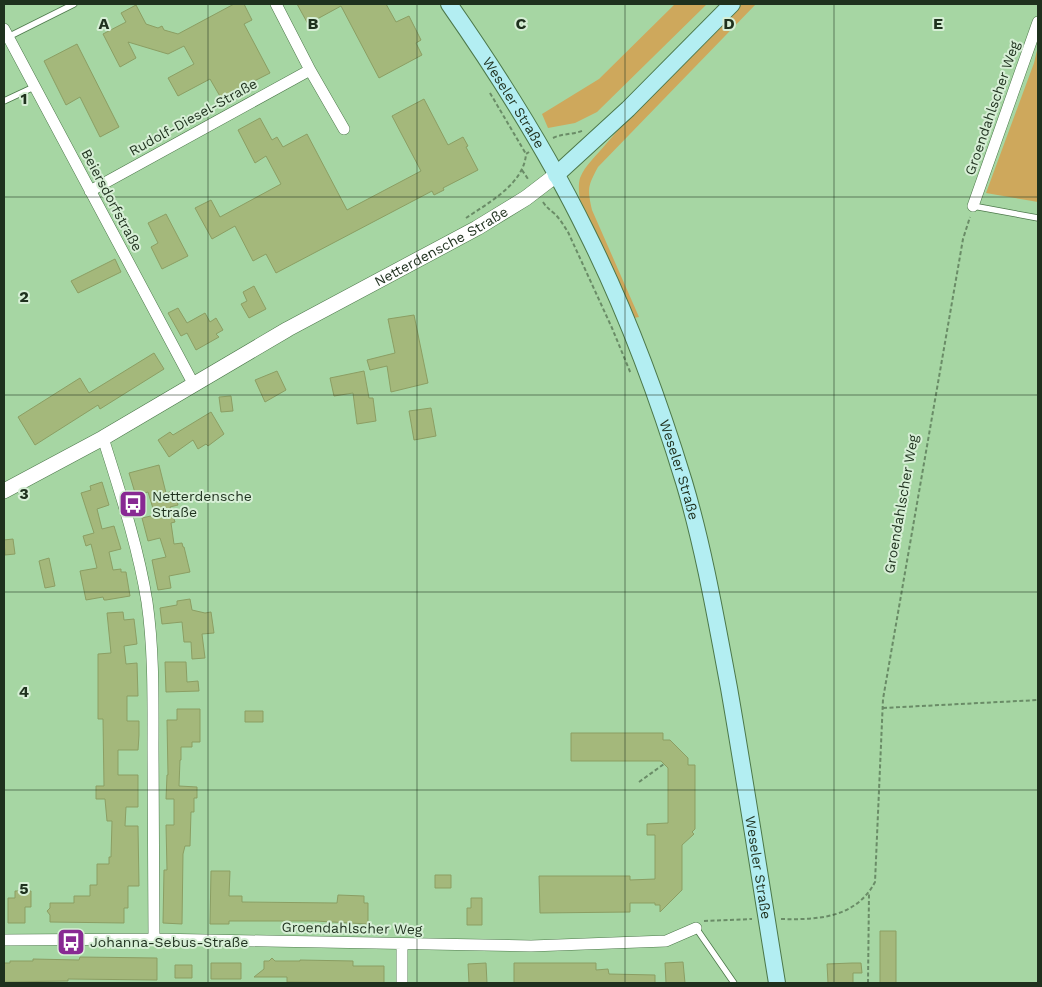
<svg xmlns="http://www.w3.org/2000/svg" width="1042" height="987" font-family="'Work Sans',sans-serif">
<rect width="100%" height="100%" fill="#a6d6a3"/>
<path fill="#cea85c" d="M675 4H707L597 112 575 123 548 128 542 114 599 79Z
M742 4H756L598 167C588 186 587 188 592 210L639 317 634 318 580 200C579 193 578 185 580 178 585 165 598 154 606 144 648 94 697 51 742 4Z
M1038 46V202L986 193 1034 63Z"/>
<path fill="#a4b87b" stroke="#8b9e63" d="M234 4H244L252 20 244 24 270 73 221 98 210 79 178 96 168 78 194 64 184 46 168 54 128 42 136 58 120 67 103 34 126 22 121 13 136 5 146 24 158 28 162 26 164 30 178 34Z
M297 4H386L396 22 409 16 421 40 416 43 422 55 379 78 341 6 308 24Z
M77 44 119 127 100 137 80 97 66 105 44 61Z
M424 99 448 145 463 137 468 146 466 147 478 170 443 188 444 190 434 195 432 191 276 273 266 254 253 261 235 226 212 239 195 208 211 200 220 217 281 184 266 156 255 163 238 130 260 118 272 140 277 137 283 147 307 134 347 210 421 171 392 116Z
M166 214 188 256 162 269 151 247 158 243 148 223Z
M115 259 121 272 78 293 71 281Z
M254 286 266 309 249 318 241 304 247 301 243 292Z
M178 308 187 323 205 313 210 322 216 318 223 330 216 334 219 337 196 350 187 333 181 336 168 313Z
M414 315 428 383 391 392 387 366 370 370 367 360 395 353 388 319Z
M154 353 164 369 100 409 98 405 35 445 18 417 80 378 89 393Z
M277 371 286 390 265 402 255 380Z
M364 371 369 398H373L376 421 357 424 353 393 334 396 330 378Z
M231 396 233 411 221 412 219 397Z
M431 408 436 436 414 440 409 411Z
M211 412 224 434 208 446 206 444 198 449 193 440 169 457 158 440 170 432 173 435Z
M159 465 166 493 174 491 178 505 170 507 175 522 171 523 174 544 182 543 183 547H184L190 572 169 576 171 588 158 590 152 560 166 557 160 538 148 541 142 518 155 515 148 492 136 496 129 473Z
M102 482 109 505 97 509 102 529 114 526 121 549 109 552 113 570 121 569V572H126L130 596 106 600H104L103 597 86 600 80 571 97 568 91 544 86 546 83 536 94 533 81 493 91 490 90 486Z
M13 539 15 554 5 555 4 540Z
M49 558 55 586 45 588 39 561Z
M190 599 192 610 205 613 211 612 214 633 202 634 205 658 192 659 191 642H184L182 622 162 624 160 608 177 605V601Z
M123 612 124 620 134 619 137 644 124 646 126 664 137 663 138 696H127V721H139V735L138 750H118V775H138V807H126L125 826H138L139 886H128V908H124V923L50 922V915L47 911 50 908V903H74V896H90V885H97V864H109V857H111L112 821H107L105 799H96V786H104L103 719H98V654L111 653 107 613Z
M165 662H186L187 682 198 681 199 691 166 692Z
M177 709H200V742H192V747H181V760H180L179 786 197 787V798H194V812H191L190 846H185L183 854 182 924 163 923 164 870H167L166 825H174V799H166L167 775H168L167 720H177Z
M245 711H263V722H245Z
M571 733H663V740H670L688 758V765H695V829L692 832 694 834 682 845V890L660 912V905H655V903H630V912L540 913 539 876H630V880L655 879V835H647V824L668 823V768L661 761H571Z
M211 871H230L229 896H242V902L337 903 338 895 364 896V903H368V924L315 921H229V924H210Z
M435 875H451V888H435Z
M15 891H31V907H25V923H8V898H15Z
M471 898H482V925H467V908H471Z
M880 931H896V983H880Z
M80 957 157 958V980L68 979V981L4 982V963H10V961H33V959L79 960Z
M272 958 275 961H300V960L353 961V966H384V983L287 982V977H254L264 969V961H269Z
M683 962 685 983H666L665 963Z
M211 963H241V979H211Z
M486 963 487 983H469L468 964Z
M514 963H596V970L608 969 609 974 655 975V983H514Z
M852 963H861L862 973H853V983H828L827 964Z
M175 965H192V978H175Z"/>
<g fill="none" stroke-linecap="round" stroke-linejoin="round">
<defs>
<path id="service" d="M8 37 74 4
M4 101 34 87
M973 206 1038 218
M696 928 734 983"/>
<path id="minor" d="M4 29 194 385
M310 70 344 129
M90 191 310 70 276 4
M973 206 1038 22
M103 438C120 492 138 546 147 602 154 651 153 701 153 750 153 813 154 876 154 939
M4 940 154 939 531 946 666 941 696 928
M402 945V983"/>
<g id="tertiary">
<path id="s1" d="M4 491 103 438 288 329 477 228 526 198 556 175"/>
</g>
<g id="secondary">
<path id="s2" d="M449 4C500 77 548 153 587 233 627 313 658 397 684 482 704 549 716 619 729 688 746 786 761 885 777 983"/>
<path d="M556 175 628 109 732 4"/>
</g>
</defs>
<use href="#service" stroke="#4c784a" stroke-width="7"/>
<use href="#minor" stroke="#4c784a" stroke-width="12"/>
<use href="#tertiary" stroke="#4c784a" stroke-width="16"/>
<use href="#secondary" stroke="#4c784a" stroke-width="18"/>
<path stroke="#6a8c67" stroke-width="2" stroke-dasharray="4 2.5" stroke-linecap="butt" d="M490 93 526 154
M553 138C563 133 573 135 584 130
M522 170 528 179
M543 202C547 208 550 210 555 214 560 219 564 226 568 232L612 328 631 374
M466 218C488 203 524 184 526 154L529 152
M883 708 1038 700
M639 782 664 764
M781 919C818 920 856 918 875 882L883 699 963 239 970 217
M704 921 752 919
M868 983 869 893"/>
<use href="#service" stroke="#fff" stroke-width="5.5"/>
<use href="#minor" stroke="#fff" stroke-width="11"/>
<use href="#tertiary" stroke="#fff" stroke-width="15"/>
<use href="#secondary" stroke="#b3eef2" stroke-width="16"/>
</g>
<path fill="none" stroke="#1f311e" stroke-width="1" stroke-opacity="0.55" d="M208 4V983M417 4V983M625 4V983M834 4V983M4 197H1038M4 395H1038M4 592H1038M4 790H1038"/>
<defs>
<symbol id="bus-square" viewBox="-11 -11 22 22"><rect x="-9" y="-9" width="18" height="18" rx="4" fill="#882993" stroke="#d7efd6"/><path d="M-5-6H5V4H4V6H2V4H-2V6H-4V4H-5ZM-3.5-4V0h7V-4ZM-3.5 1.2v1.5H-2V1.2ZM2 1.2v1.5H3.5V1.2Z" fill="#fff"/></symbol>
</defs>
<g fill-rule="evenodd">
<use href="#bus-square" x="117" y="488" width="32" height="32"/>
<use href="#bus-square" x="55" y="926" width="32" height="32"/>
</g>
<g text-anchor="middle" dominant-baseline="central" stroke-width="4" stroke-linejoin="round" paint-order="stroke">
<g font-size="14" fill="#1f311e" stroke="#d7efd6">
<text stroke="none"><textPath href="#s2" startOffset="118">Weseler Straße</textPath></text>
<text transform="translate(992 108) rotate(-71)">Groendahlscher Weg</text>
<text transform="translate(193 117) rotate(-29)">Rudolf-Diesel-Straße</text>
<text transform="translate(112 200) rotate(62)">Beiersdorfstraße</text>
<text stroke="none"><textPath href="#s1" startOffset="501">Netterdensche Straße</textPath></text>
<text stroke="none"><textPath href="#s2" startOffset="522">Weseler Straße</textPath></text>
<text transform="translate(901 504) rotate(-80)">Groendahlscher Weg</text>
<text stroke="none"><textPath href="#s2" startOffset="928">Weseler Straße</textPath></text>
<text transform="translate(352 928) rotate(1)">Groendahlscher Weg</text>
</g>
<g font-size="14" fill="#1f311e" stroke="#d7efd6" text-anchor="start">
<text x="152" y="496">Netterdensche<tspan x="152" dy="16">Straße</tspan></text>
<text x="90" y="942">Johanna-Sebus-Straße</text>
</g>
</g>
<g font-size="16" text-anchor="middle" font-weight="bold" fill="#1f311e" stroke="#d7efd6" stroke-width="4" stroke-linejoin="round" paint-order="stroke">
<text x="104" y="29">A</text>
<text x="313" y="29">B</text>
<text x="521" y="29">C</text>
<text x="729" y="29">D</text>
<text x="938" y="29">E</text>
<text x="24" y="104">1</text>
<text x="24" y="302">2</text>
<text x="24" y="499">3</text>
<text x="24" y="697">4</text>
<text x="24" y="894">5</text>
</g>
<rect width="1042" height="987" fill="none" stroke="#1f311e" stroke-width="10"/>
</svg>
